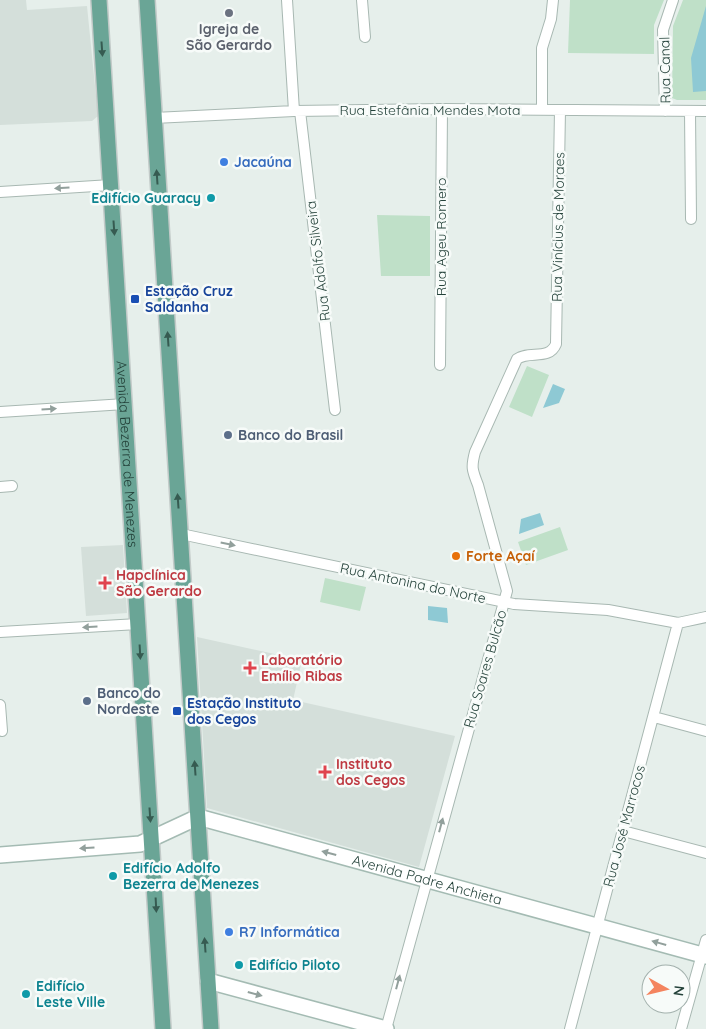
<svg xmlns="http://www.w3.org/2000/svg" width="706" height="1029" font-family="Quicksand,sans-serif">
<rect width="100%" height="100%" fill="#e6efeb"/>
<path fill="#d4dfda" d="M0 0H26L27 10 87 6 98 116 92 121 0 125Z
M123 545 127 613 86 616 81 547Z
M197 637 302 660 293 700 455 736 419 867 207 808Z"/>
<path fill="#bfe0c8" d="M570 0H664L654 25V54L568 53Z
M683 0H706V100H677L672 98 673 26Z
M377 215 430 216V276H381Z
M527 366 549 375 532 417 509 407Z
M560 527 568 550 526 565 518 542Z
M325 578 366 587 360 611 320 602Z"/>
<path fill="#8ec9d4" d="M706 6V91L693 92 691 58Z
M553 384 565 389 559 403 543 408Z
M540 513 544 525 519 534 521 519Z
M428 606 447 608 448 623 428 620Z"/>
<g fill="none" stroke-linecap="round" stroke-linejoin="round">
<defs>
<path id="street" d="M287 0 294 111
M362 0 365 37
M542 109V48L551 19 553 0
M300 111 335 410
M665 111 663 30 673 0
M690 111 691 219
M154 118 294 111 442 109 706 111
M0 192 111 185
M440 365 442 109
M0 412 125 404
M0 487 12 486
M181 534 514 604 608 610 678 623 706 617
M0 632 138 624
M0 705 2 731
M654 717 706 731
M623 831 706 853
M386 1029 507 591 478 485C472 470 471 467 475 452L517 359C529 350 549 361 556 344L560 110
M570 1029 678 623
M681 1029 706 940"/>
<g id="secondary">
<path id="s1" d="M0 855 140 844 198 817 706 956"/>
<path d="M208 981 386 1029"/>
</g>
<g id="primary">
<path id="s2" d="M99 0 163 1029"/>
<path d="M147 0 211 1029"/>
</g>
</defs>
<use href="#street" stroke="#a8b8b2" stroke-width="12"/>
<use href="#secondary" stroke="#a4bbb3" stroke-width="18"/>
<use href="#primary" stroke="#c2cac8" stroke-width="18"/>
<use href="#street" stroke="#fff" stroke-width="10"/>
<use href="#secondary" stroke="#fff" stroke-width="15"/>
<use href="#primary" stroke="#6aa596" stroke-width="15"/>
</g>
<defs><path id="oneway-solid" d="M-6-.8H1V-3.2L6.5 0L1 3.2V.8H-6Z" transform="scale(1.25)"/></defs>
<g fill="#365b51">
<use href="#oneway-solid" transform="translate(102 49) rotate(86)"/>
<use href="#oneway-solid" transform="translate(157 177) rotate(-94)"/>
<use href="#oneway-solid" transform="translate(114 228) rotate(86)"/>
<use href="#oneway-solid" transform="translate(168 339) rotate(-94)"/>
<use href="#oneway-solid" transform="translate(178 501) rotate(-94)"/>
<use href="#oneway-solid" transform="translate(140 652) rotate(87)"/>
<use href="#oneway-solid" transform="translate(195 768) rotate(-94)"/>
<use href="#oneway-solid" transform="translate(150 815) rotate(86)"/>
<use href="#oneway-solid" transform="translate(156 905) rotate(87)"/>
<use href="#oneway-solid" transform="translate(205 945) rotate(-94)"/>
</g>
<g fill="#92a09c">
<use href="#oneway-solid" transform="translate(62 188) rotate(176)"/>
<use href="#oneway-solid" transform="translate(49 409) rotate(-4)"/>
<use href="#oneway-solid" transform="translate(228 544) rotate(12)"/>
<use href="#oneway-solid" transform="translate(90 627) rotate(177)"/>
<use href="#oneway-solid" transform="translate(441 825) rotate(-75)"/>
<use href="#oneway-solid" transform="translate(87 848) rotate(176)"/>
<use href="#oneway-solid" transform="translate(329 853) rotate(-165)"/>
<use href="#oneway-solid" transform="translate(659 943) rotate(-164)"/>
<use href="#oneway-solid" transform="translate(398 982) rotate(-75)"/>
<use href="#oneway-solid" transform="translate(255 994) rotate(15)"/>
</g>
<circle fill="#6b7280" stroke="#f7fbf9" stroke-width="2" cx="229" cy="13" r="5"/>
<g fill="#3f7fe0" stroke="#f7fbf9" stroke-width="2">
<circle cx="224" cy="162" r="5"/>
<circle cx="229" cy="932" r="5"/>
</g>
<g fill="#0f9aa8" stroke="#f7fbf9" stroke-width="2">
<circle cx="211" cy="198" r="5"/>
<circle cx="113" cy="876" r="5"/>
<circle cx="239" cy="965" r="5"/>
<circle cx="26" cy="994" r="5"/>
</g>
<g fill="#1a4fb4" stroke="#f7fbf9" stroke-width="2">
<rect x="130" y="294" width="10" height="10" rx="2.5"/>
<rect x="172" y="706" width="10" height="10" rx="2.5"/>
</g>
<g fill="#5c6f8a" stroke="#f7fbf9" stroke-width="2">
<circle cx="228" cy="435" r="5"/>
<circle cx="87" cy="701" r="5"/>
</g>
<circle fill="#e8710a" stroke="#f7fbf9" stroke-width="2" cx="456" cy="556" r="5"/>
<g fill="#e0444e" stroke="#f7fbf9" stroke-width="2">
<path d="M102.5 575.5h5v5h5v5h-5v5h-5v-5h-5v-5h5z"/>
<path d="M247.5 660.5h5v5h5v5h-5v5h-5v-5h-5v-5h5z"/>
<path d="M322.5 764.5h5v5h5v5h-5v5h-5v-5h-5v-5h5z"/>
</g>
<g text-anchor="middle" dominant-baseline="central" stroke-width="5" stroke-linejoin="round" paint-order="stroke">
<g font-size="14" font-weight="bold" fill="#5b616d" stroke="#f7fbf9">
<text x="229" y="29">Igreja de<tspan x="229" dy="16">São Gerardo</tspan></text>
</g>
<g font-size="14" fill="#24423a" stroke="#f7fbf9">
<text transform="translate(665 70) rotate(-91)">Rua Canal</text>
<text x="430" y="110">Rua Estefânia Mendes Mota</text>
<text transform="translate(558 227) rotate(-89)">Rua Vinícius de Moraes</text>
<text transform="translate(441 237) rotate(-90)">Rua Ageu Romero</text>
<text transform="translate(318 261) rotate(-97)">Rua Adolfo Silveira</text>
<text stroke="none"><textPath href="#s2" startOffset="455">Avenida Bezerra de Menezes</textPath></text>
<text transform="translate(413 583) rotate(12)">Rua Antonina do Norte</text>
<text transform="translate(485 669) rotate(-74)">Rua Soares Bulcão</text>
<text transform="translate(624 826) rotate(-75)">Rua José Marrocos</text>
<text stroke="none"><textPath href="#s1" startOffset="442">Avenida Padre Anchieta</textPath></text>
</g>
<g font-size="14" font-weight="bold" fill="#366cbe" stroke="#f7fbf9" text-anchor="start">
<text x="234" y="162">Jacaúna</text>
<text x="239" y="932">R7 Informática</text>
</g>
<g font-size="14" font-weight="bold" fill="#0d838f" stroke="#f7fbf9" text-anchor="start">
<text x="201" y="198" text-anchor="end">Edifício Guaracy</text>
<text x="123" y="868">Edifício Adolfo<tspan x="123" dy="16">Bezerra de Menezes</tspan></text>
<text x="249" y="965">Edifício Piloto</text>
<text x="36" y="986">Edifício<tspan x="36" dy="16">Leste Ville</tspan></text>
</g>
<g font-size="14" font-weight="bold" fill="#164399" stroke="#f7fbf9" text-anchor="start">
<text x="145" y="291">Estação Cruz<tspan x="145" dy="16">Saldanha</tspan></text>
<text x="187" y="703">Estação Instituto<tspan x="187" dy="16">dos Cegos</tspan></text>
</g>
<g font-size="14" font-weight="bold" fill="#4e5e75" stroke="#f7fbf9" text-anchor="start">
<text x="238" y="435">Banco do Brasil</text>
<text x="97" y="693">Banco do<tspan x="97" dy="16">Nordeste</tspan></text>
</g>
<g font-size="14" font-weight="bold" fill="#c56008" stroke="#f7fbf9" text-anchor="start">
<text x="466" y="556">Forte Açaí</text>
</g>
<g font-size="14" font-weight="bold" fill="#be3a42" stroke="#f7fbf9" text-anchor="start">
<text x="116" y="575">Hapclínica<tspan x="116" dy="16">São Gerardo</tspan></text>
<text x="261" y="660">Laboratório<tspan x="261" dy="16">Emílio Ribas</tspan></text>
<text x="336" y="764">Instituto<tspan x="336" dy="16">dos Cegos</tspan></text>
</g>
</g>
<g transform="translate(666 989) rotate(98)"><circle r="24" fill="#f7fbf9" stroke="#a3b1ad"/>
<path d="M0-4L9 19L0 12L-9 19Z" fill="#f4845f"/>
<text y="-8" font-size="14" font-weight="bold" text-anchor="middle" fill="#24423a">N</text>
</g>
</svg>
